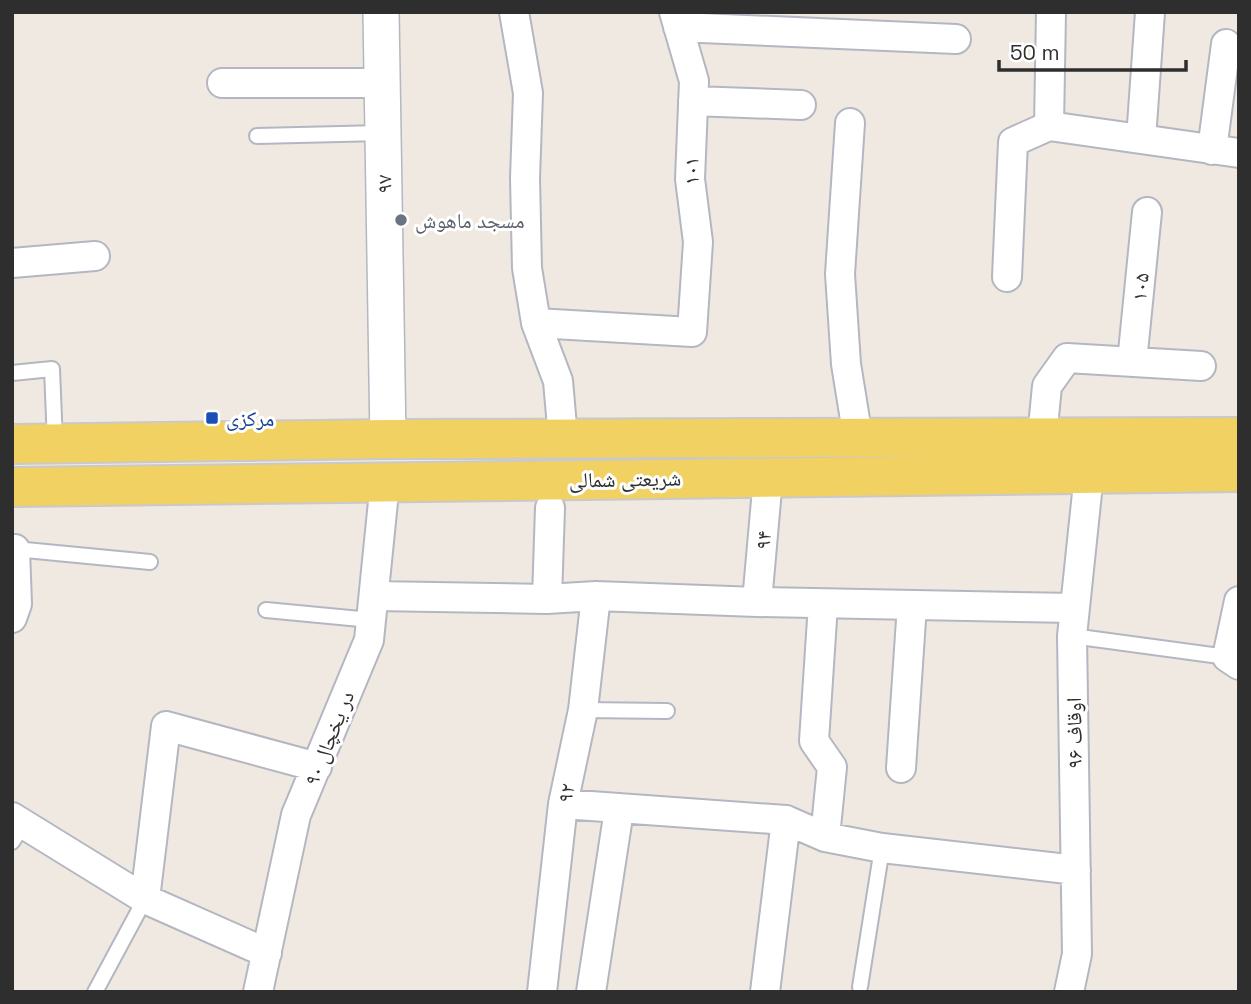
<svg xmlns="http://www.w3.org/2000/svg" width="1251" height="1004" font-family="'Space Grotesk','Noto Naskh Arabic',sans-serif">
<rect width="100%" height="100%" fill="#efe9e1"/>
<g fill="none" stroke-linecap="round" stroke-linejoin="round">
<defs>
<path id="service" d="M257 136 382 133
M12 373 52 369 55 443
M15 549 150 562
M266 610 371 620
M1072 636 1227 657
M583 710 667 711
M12 842 24 824
M860 987 882 848
M95 992 145 899"/>
<path id="minor" d="M514 12 528 93 525 178 527 268 536 323 558 381 563 438
M678 27 956 39
M222 83H382
M693 101 801 105
M850 123 840 274 846 364 858 438
M1049 126 1051 12
M1141 139 1150 12
M1212 150 1226 44
M12 263 95 256
M1007 277 1013 142 1049 126 1239 153
M536 323 692 332 698 242 690 179 694 81 674 12
M1132 362 1147 212
M1042 437 1047 386 1067 358 1201 366
M12 549H15L17 604 12 618
M374 596 547 599 596 596 757 602 1075 608
M547 599 550 508
M1239 601 1227 657 1239 665
M757 602 768 478
M823 604 814 741 832 767 825 837
M901 768 912 605
M563 804 786 820 825 837 882 848 1076 870
M12 817 145 899 267 953
M145 899 166 726 317 767
M258 992 296 815 369 640 385 482
M542 992 563 804 583 710 596 596
M591 992 619 810
M765 992 786 820
M1069 992 1077 954 1072 636 1089 474"/>
<path id="tertiary" d="M381 12 388 439"/>
<path id="primary" d="M12 444 388 439 1239 437
M12 487 1239 472"/>
</defs>
<use href="#service" stroke="#b4b7c1" stroke-width="18"/>
<use href="#minor" stroke="#b4b7c1" stroke-width="32"/>
<use href="#tertiary" stroke="#b4b7c1" stroke-width="38"/>
<use href="#primary" stroke="#c9c9c9" stroke-width="42"/>
<use href="#service" stroke="#fff" stroke-width="14"/>
<use href="#minor" stroke="#fff" stroke-width="28"/>
<use href="#tertiary" stroke="#fff" stroke-width="35"/>
<use href="#primary" stroke="#f2d163" stroke-width="38"/>
</g>
<circle fill="#6b7280" stroke="#fff" stroke-width="2.5" cx="401" cy="220" r="7"/>
<rect fill="#1a4fb4" stroke="#fff" stroke-width="2.5" x="205" y="411" width="14" height="14" rx="3.5"/>
<g text-anchor="middle" dominant-baseline="central" stroke-width="6" stroke-linejoin="round" paint-order="stroke">
<g font-size="21" fill="#2e2e2e" stroke="#fff">
<text transform="translate(691 171) rotate(-91)">۱۰۱</text>
<text transform="translate(384 184) rotate(-91)">۹۷</text>
<text transform="translate(1140 287) rotate(-84)">۱۰۵</text>
<text transform="translate(625 479) rotate(-1)">شریعتی شمالی</text>
<text transform="translate(763 540) rotate(-85)">۹۴</text>
<text transform="translate(1074 733) rotate(-91)">اوقاف ۹۶</text>
<text transform="translate(329 738) rotate(-68)">در یخچال ۹۰</text>
<text transform="translate(566 793) rotate(-79)">۹۲</text>
</g>
<g font-size="21" fill="#5b616d" stroke="#fff" text-anchor="start">
<text x="415" y="220">مسجد ماهوش</text>
</g>
<g font-size="21" fill="#164399" stroke="#fff" text-anchor="start">
<text x="226" y="418">مرکزی</text>
</g>
</g>
<rect width="1251" height="1004" fill="none" stroke="#2e2e2e" stroke-width="28"/>
<path d="M999 60v10h187v-10" fill="none" stroke="#2e2e2e" stroke-width="3.5"/>
<text x="1010" y="60" font-size="21" fill="#2e2e2e" stroke="#ffffff" stroke-width="5" paint-order="stroke">50 m</text>
</svg>
